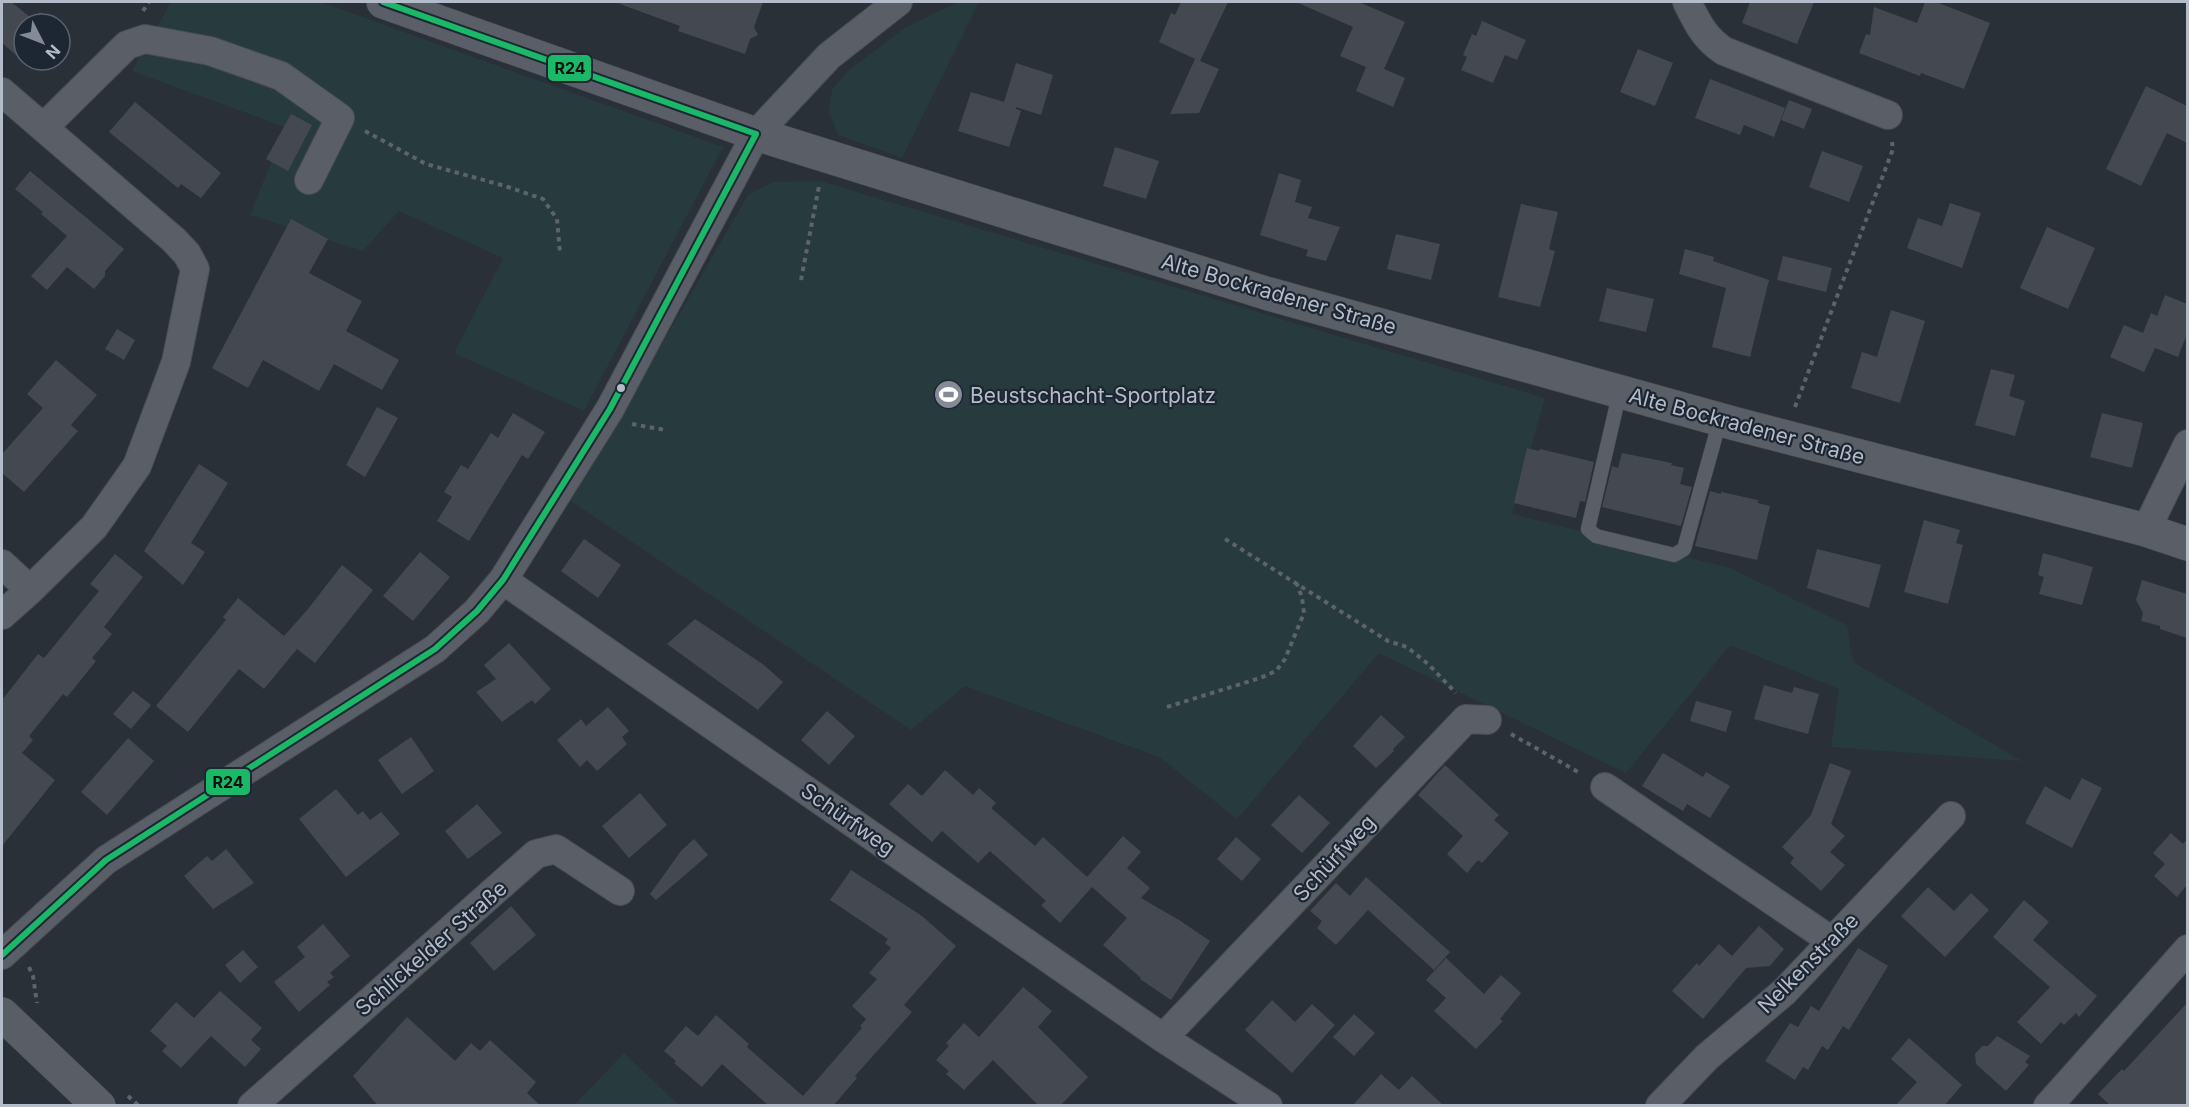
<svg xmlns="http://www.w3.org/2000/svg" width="2189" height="1107" font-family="Inter,sans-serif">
<rect width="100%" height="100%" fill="#2a3038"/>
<path fill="#273a3e" d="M171 2H321L723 147 584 411 454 353 503 258 399 211 363 251 250 215 285 127 132 71Z
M958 2H979L902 158 838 135 829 112 832 90 847 72 906 27Z
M820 181 1545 398 1512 514 1730 568 1847 625 1853 662 2022 761 1831 747 1839 689 1730 645 1626 773 1379 653 1237 819 1159 757 965 686 911 730 571 501 748 195 772 182Z
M624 1053 679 1105H574Z"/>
<path fill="#444950" d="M2 2H11L34 20 40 12 55 24H24V60H36L30 67 2 43Z
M621 2H763L754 27 758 35 750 39 745 54 678 31 680 26 620 4Z
M1181 2H1228L1200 61 1219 69 1199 113 1170 114 1195 59 1159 42 1171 13 1175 15Z
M1296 2H1359L1405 22 1384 69 1405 78 1393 107 1356 91 1366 67 1340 56 1353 27Z
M1750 2H1814L1797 44 1742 23Z
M1925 2H1936L1990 23 1964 89 1921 73 1920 76 1859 53 1866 34 1870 35 1874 7 1917 23Z
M1482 21 1526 40 1517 60 1505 55 1493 83 1461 70 1467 57 1463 55 1472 34 1476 36Z
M1638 49 1673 63 1655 106 1620 92Z
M1016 63 1053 75 1041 115 1016 107V109L1021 111 1009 147 958 131 971 92 1004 102Z
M1710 79 1785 108 1774 137 1744 125 1740 135 1695 118Z
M2146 86 2187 106V143L2167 133 2141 186 2106 169Z
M1789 100 1812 109 1804 129 1781 120Z
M135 102 221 173 201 198 181 184 178 188 109 132Z
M291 114 312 125 288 171 266 159Z
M1115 147 1159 161 1146 199 1103 186Z
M1822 151 1863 166 1849 202 1809 187Z
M30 171 124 249 105 271V276L94 289 67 267 47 290 31 276 67 236 41 214 43 212 15 189Z
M1279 173 1301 180 1295 202 1312 207 1308 218 1340 227 1326 261 1306 256 1308 250 1260 235Z
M1950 203 1981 213 1962 268 1907 248 1918 218 1942 226Z
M1521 204 1558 212 1549 249 1555 251 1540 307 1498 297Z
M291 219 328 239 309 273 362 301 346 331 399 360 382 390 334 364 319 391 263 360 248 388 212 368Z
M2047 227 2095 248 2068 309 2020 288Z
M1396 234 1440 244 1431 280 1387 269Z
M1685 249 1714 257 1713 261 1769 280 1750 357 1712 347 1726 288 1679 274Z
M1783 256 1832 268 1826 292 1777 280Z
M1607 288 1654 299 1646 332 1599 321Z
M2165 295 2187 304V334L2178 357 2155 348 2144 372 2110 357 2124 325 2143 333 2151 313 2157 316Z
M1891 310 1925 321 1900 403 1851 388 1862 352 1877 357Z
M117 329 135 340 124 360 105 349Z
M56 360 97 395 71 425 78 431 24 492 2 473V454L43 408 27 394Z
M1991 369 2015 375 2009 396 2025 401 2015 436 1975 425Z
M377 407 398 418 365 477 346 465Z
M513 413 545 432 528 459 522 455 469 541 437 521 452 497 444 492 461 465 468 469 491 433 498 438Z
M2102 413 2143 423 2132 468 2090 457Z
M1527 448 1539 451 1540 449 1594 462 1585 502 1580 501 1576 518 1514 503Z
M1622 453 1672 463 1671 465 1684 468 1680 484 1692 487 1681 526 1602 507 1612 466 1618 468Z
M199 464 228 483 191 543 205 552 183 585 144 551Z
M1710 491 1721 494V492L1758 500V503L1770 506 1757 560 1695 546Z
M1924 520 1960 530 1956 543 1963 545 1948 604 1904 592Z
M584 539 621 565 598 598 561 571Z
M1817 549 1881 565 1869 608 1807 588Z
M420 552 450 577 413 621 383 596Z
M2043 553 2093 567 2082 605 2039 594 2044 577 2038 575Z
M115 554 143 577 104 627 112 634 92 658 96 661 67 697 63 694 29 736 33 740 22 753 55 780 2 846V700L38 654 44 658 99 591 90 584Z
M342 565 373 590 315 663 297 649 264 689 239 669 188 732 156 706 226 620 223 617 238 598 284 636 308 609Z
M2142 580 2187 594V638L2160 629V626L2141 621 2143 613 2136 600Z
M695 619 764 665 783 682 758 710 667 644Z
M509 643 551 689 535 704 532 700 502 722 476 692 496 679 484 665Z
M1764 685 1792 693 1794 687 1819 694 1808 734 1754 719Z
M133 691 151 705 131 729 113 714Z
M1696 701 1732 711 1726 732 1690 721Z
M608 707 629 731 622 737 627 744 597 771 587 760 580 767 557 740 581 719 586 726Z
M827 711 855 736 829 765 801 740Z
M1381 715 1405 737 1393 749 1394 751 1376 768 1353 746Z
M411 737 434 771 402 794 378 760Z
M128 738 154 761 107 815 81 792Z
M1663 753 1703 777 1706 772 1730 786 1710 818 1687 804 1683 811 1642 786Z
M1830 763 1851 771 1831 824 1845 836 1830 852 1845 865 1821 891 1790 863 1794 858 1782 847 1811 815Z
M1445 765 1499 815 1494 820 1509 833 1482 863 1478 860 1467 873 1447 854 1463 836 1418 795Z
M945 770 973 795 979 788 996 803 991 808 1035 846 1043 837 1087 877 1123 836 1141 852 1127 868 1150 888 1141 898 1179 920 1210 941 1171 1000 1140 979 1141 978 1103 945 1127 918 1092 887 1060 923 1041 905 1046 901 990 851 978 863 942 831 932 842 889 804 908 784 922 796Z
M2082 778 2102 788 2072 848 2025 823 2045 786 2070 800Z
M336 789 358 815 363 811 370 820 381 812 400 834 346 877 299 819Z
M640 793 667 825 629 858 602 826Z
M1299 795 1330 823 1302 853 1271 825Z
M477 804 502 833 468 859 445 831Z
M2171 833 2183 844 2187 839V885L2177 897 2154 876 2165 864 2153 853Z
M1236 837 1261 859 1242 881 1217 859Z
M694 839 708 855 656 900 650 894 681 851Z
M226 849 254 883 213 909 184 876 207 856 212 861Z
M851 870 922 916 956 946 904 1005 912 1012 855 1076 857 1078 833 1106H769L722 1064 702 1087 674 1063 676 1061 664 1051 686 1026 698 1036 716 1015 749 1044 747 1047 803 1096 862 1028 860 1026 866 1019 852 1006 877 979 869 973 891 948 885 943 888 939 830 900Z
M1366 877 1450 952 1434 970 1368 910 1336 945 1317 928 1322 921 1310 911 1336 883 1350 896Z
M1928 887 1954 911 1971 893 1989 910 1945 957 1901 916Z
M2024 900 2049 922 2033 940 2097 996 2079 1017 2076 1013 2064 1025 2061 1022 2041 1044 2017 1022 2050 987 1993 937Z
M511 906 536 935 494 971 470 943Z
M323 924 350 956 330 973 334 977 327 982 330 985 299 1012 274 982 305 957 297 947Z
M1759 926 1784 949 1770 966 1746 968 1703 1019 1672 991 1697 963 1699 966 1719 944 1732 956Z
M1858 948 1888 966 1849 1030 1843 1026 1828 1050 1822 1046 1808 1070 1803 1067 1795 1080 1765 1061 1790 1023 1798 1027 1811 1006 1819 1011Z
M243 950 258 967 240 983 225 965Z
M1446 958 1484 994 1501 975 1521 993 1500 1019 1503 1021 1476 1049 1434 1011 1446 998 1426 980Z
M1023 987 1052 1011 1038 1027 1088 1077 1060 1106H1039L993 1060 964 1090 946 1074 949 1071 936 1060 949 1046 946 1043 964 1023 979 1037Z
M220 991 262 1028 251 1040 261 1049 245 1067 211 1036 181 1068 162 1051 167 1046 150 1031 176 1002 194 1018Z
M1272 1000 1295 1022 1312 1004 1335 1025 1292 1073 1245 1030Z
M2187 1003V1106H2111L2098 1094 2122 1069 2124 1071Z
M1354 1014 1375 1033 1354 1056 1333 1037Z
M407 1017 455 1061 471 1043 480 1051 490 1040 536 1082 527 1093 541 1106H378L353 1076Z
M1997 1036 2030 1056 2025 1062 2029 1065 2006 1091 1976 1064 1975 1054 1982 1046H1988Z
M1909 1038 1962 1085 1944 1106H1895L1917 1082 1891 1059Z
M1381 1074 1399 1090 1412 1076 1444 1106H1352Z"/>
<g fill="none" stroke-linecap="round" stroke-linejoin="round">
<defs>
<path id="service" d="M1620 391 1588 529 1596 536 1674 555 1684 549 1720 420"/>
<path id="minor" d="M1687 2C1697 22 1704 38 1724 51L1888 115
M2 92 174 240 187 254 195 269 176 362 137 466 94 527 30 590 2 615
M44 127 127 45 145 39 210 51 281 76 340 118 309 180
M2146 530 2188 444
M2 564 30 590
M503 580 1163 1038 1268 1106
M1605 787 1832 941
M2 955 106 860 435 649 477 611 503 580 610 409 756 134 829 56 898 2
M1163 1038 1466 719 1487 720
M252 1106 536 854 556 849 620 891
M1660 1106 1707 1057 1784 992 1951 816
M2048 1106 2188 949"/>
<path id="tertiary" d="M383 2 756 134 1269 294 1736 424 2146 530 2188 544"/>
<path id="secondary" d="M2 1014 99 1106"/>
</defs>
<use href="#service" stroke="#484c53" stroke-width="15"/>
<use href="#minor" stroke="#484c53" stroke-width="30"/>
<use href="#tertiary" stroke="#484c53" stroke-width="34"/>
<use href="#secondary" stroke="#484c53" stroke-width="34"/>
<path stroke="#5d636a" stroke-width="4" stroke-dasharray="4.5 4.5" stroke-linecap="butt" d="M143 11 149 2
M365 131 426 164 505 186 543 199 557 219 560 253
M801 280 819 186
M1795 407 1893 149 1892 142
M632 424 665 430
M1225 539 1388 641 1407 647 1428 664 1456 693
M1167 707 1260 678 1276 671 1285 659 1304 613 1302 597 1296 582
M1511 734 1580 773
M29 967 33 976 37 1003
M128 1096 139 1106"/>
<use href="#service" stroke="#5a5e66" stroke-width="14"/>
<use href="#minor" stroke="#5a5e66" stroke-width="28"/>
<use href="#tertiary" stroke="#5a5e66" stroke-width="33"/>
<use href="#secondary" stroke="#595d64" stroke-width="33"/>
<defs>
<path id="bus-1" d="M383 2 756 134
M2 955 106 860 435 649 477 611 503 580 610 409 756 134"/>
</defs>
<use href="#bus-1" stroke="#1d2633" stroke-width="10"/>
<use href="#bus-1" stroke="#1ab867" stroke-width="6"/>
</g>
<defs>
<symbol id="stadium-disc" viewBox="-11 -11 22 22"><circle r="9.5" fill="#848b96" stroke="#1d2633"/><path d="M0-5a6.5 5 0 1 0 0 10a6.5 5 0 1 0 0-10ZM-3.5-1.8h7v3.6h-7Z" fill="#fff"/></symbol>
</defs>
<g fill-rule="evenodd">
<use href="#stadium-disc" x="932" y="378" width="33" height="33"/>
</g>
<circle fill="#b4bcc9" stroke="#1d2633" stroke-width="2" cx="621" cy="388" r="5"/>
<g text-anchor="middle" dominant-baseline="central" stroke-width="4.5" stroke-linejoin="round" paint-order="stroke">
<g font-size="21" fill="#b4bcc9" stroke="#1d2633">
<text transform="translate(1279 294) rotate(16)">Alte Bockradener Straße</text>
<text transform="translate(1747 426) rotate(15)">Alte Bockradener Straße</text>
<text transform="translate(848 819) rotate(35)">Schürfweg</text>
<text transform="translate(1334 858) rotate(-47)">Schürfweg</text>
<text transform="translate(431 948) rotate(-41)">Schlickelder Straße</text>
<text transform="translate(1808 963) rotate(-45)">Nelkenstraße</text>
</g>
<g font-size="21" fill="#b4bcc9" stroke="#1d2633" text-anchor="start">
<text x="970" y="395">Beustschacht-Sportplatz</text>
</g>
</g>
<g stroke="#1d2633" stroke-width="2">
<rect x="547" y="54" width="45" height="28" rx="6" fill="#1ab867"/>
<rect x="205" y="768" width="46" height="28" rx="6" fill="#1ab867"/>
</g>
<g font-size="16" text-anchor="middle" font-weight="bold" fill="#111">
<text x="570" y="74">R24</text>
<text x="228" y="788">R24</text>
</g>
<rect width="2189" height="1107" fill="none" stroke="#b4bcc9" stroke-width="6"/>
<g transform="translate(42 42) rotate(132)"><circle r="28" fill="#1d2633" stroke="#59626f" stroke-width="1.5"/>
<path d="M0-4.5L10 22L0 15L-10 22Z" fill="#848b96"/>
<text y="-9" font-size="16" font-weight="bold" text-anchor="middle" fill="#b4bcc9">N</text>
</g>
</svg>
